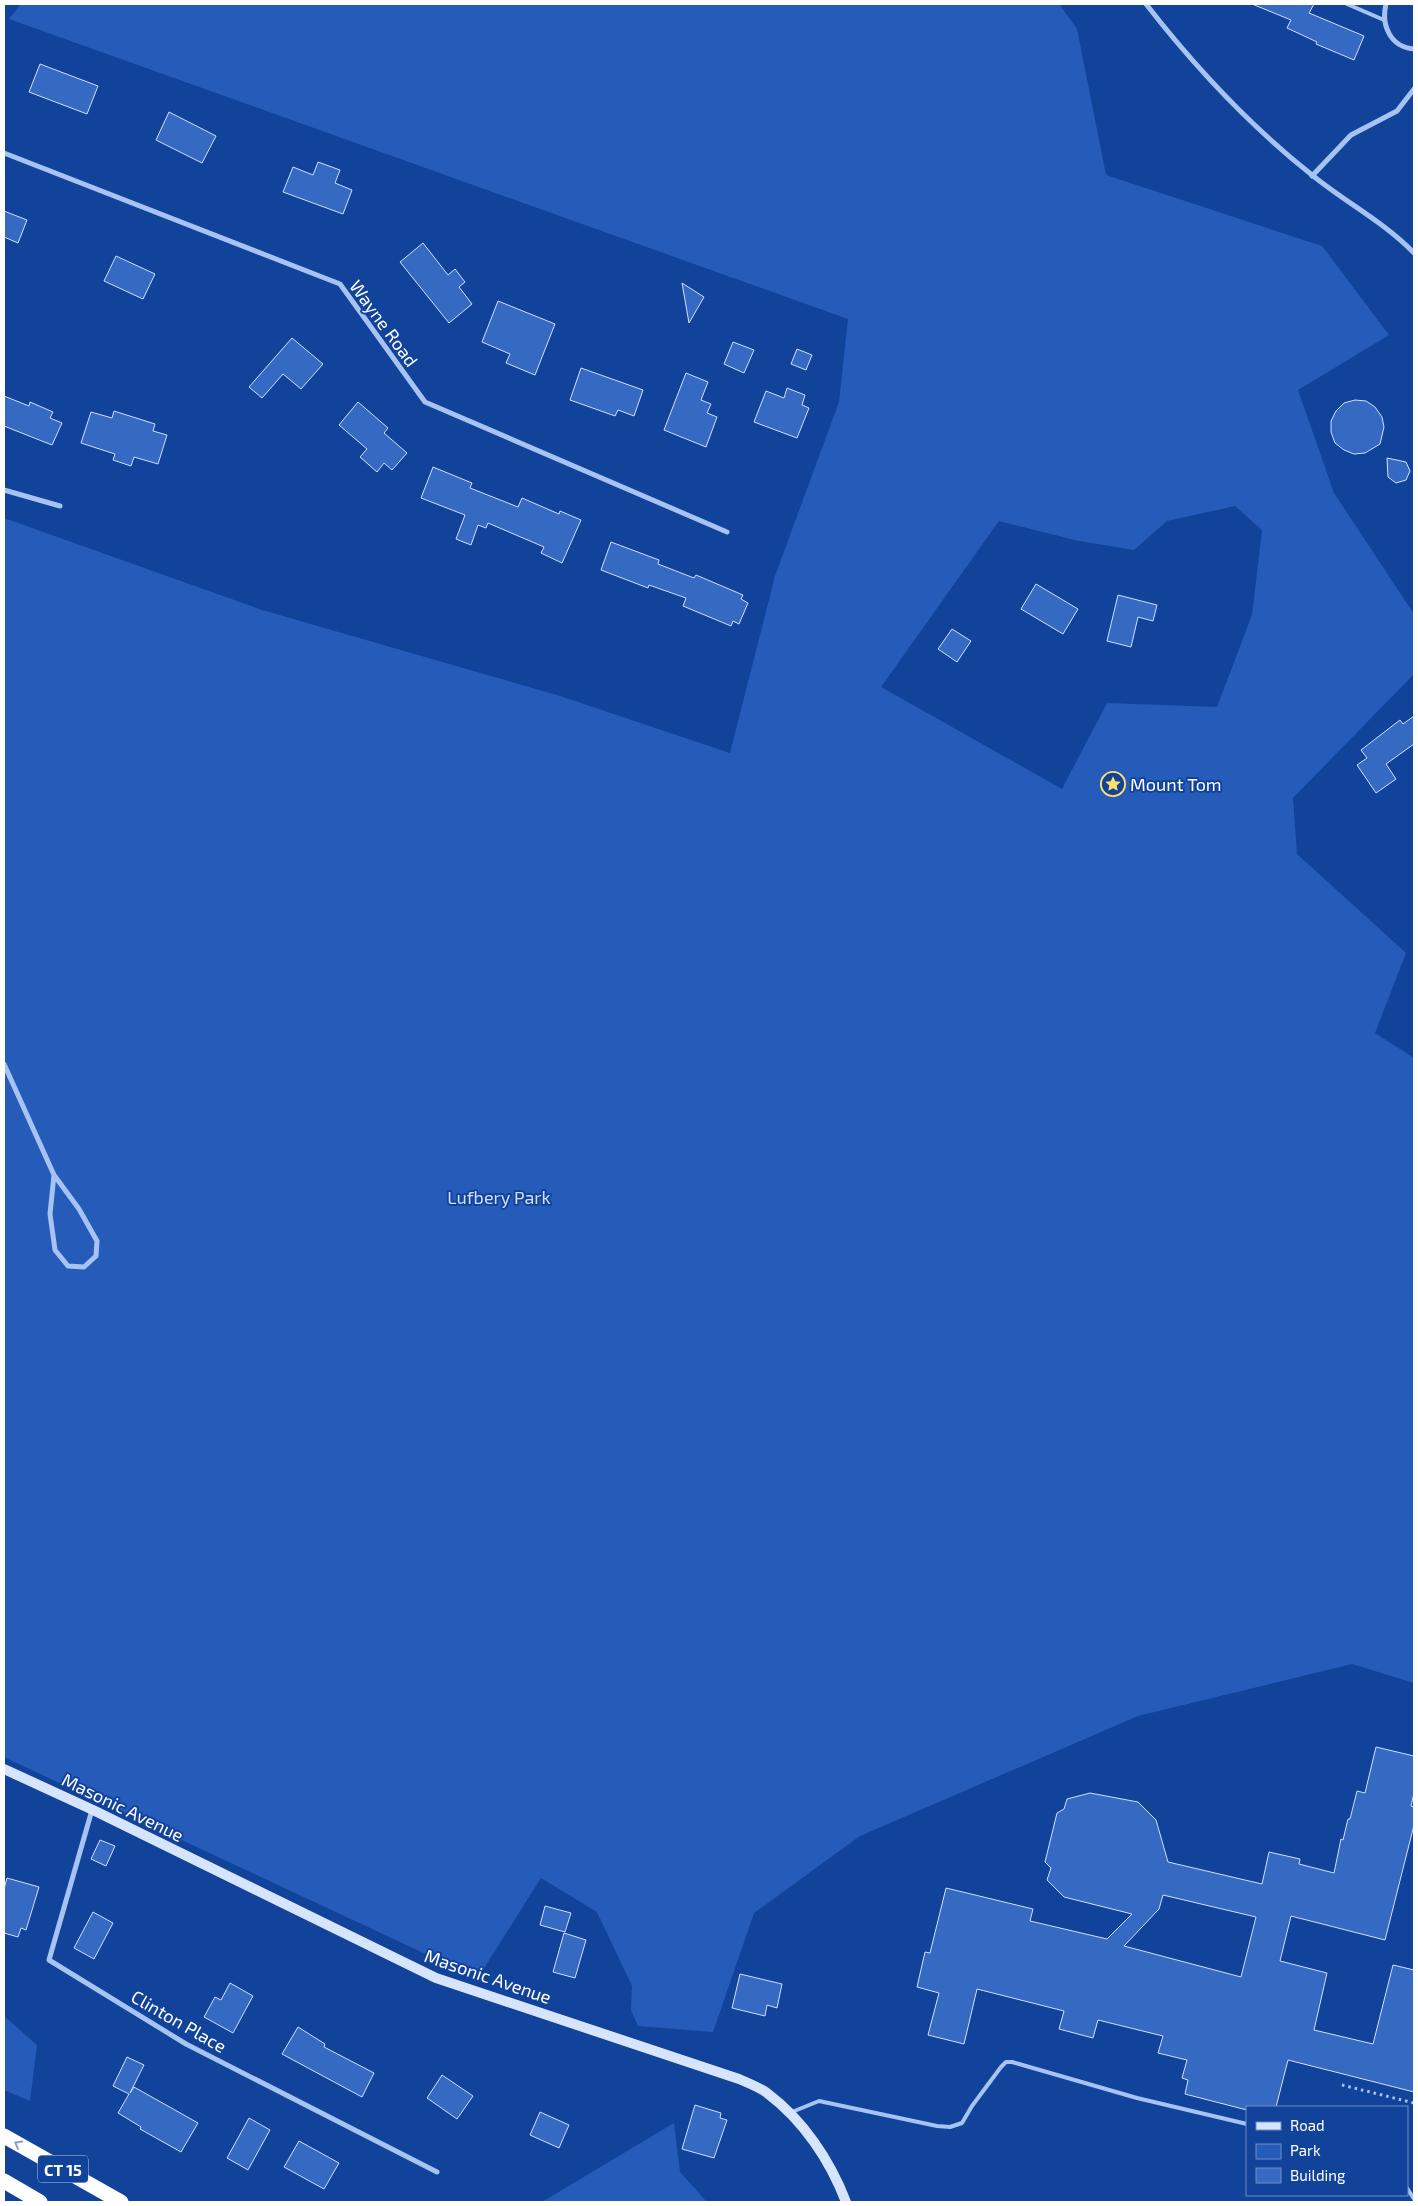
<svg xmlns="http://www.w3.org/2000/svg" width="1418" height="2206" font-family="'Exo 2',sans-serif">
<rect width="100%" height="100%" fill="#12439b"/>
<path fill="#255cba" fill-rule="evenodd" d="M21 4H1059L1077 29 1106 175 1322 246 1389 335 1298 390 1334 493 1414 614V674L1293 798 1297 854 1406 953 1375 1033 1414 1058V1683L1352 1664 1138 1716 860 1836 754 1913 713 2032 638 2026 631 2010 632 1986 597 1912 541 1878 481 1973 432 1957 4 1757V518L262 610 557 695 730 753 775 576 839 402 848 319 9 19ZM1235 506 1262 530 1252 615 1217 707 1107 703 1062 789 881 687 999 521 1079 541 1134 550 1167 521Z
M4 2016 37 2045 30 2101 4 2090Z
M674 2123 680 2172 707 2202H542Z"/>
<path fill="#366ac2" stroke="#cfe0fe" fill-rule="evenodd" d="M1252 4H1314L1309 13 1364 36 1354 60 1316 44 1317 42 1287 28 1291 20Z
M40 64 98 86 87 114 29 92Z
M169 112 216 136 202 163 156 140Z
M318 162 340 170 335 183 352 190 343 214 283 192 293 167 313 175Z
M4 211 27 220 18 243 4 237Z
M423 243 448 275 455 269 465 282 459 287 472 304 449 323 400 262Z
M116 256 155 274 143 299 104 281Z
M682 283 704 297 689 323Z
M498 301 555 324 535 375 506 363 510 354 482 342Z
M292 338 323 364 301 389 283 374 262 398 249 387Z
M733 342 754 350 744 373 724 364Z
M797 349 812 355 806 370 791 364Z
M581 368 643 390 634 416 618 410 615 416 570 400Z
M686 373 708 382 701 400 711 404 707 413 717 417 706 447 664 430Z
M787 388 805 395 802 405 809 408 797 438 754 422 766 391 784 398Z
M4 396 29 406 30 402 53 412 50 418 62 423 52 445 4 426Z
M1355 400 1366 401 1375 407 1382 417 1384 427 1380 444 1365 453 1354 454 1344 450 1335 443 1331 432V421L1336 411 1344 403Z
M358 402 388 428 384 433 407 453 392 470 384 463 377 472 360 457 367 449 339 425Z
M114 411 155 424 153 431 167 435 158 464 134 457 131 466 113 460 115 454 81 443 91 412 112 418Z
M1387 458 1406 462 1410 471 1406 480 1396 483 1388 477Z
M433 467 472 483 470 488 518 507 522 498 559 514 560 511 581 520 562 563 541 553 544 547 488 523 486 528 478 525 471 545 456 539 465 515 421 498Z
M611 542 659 560 658 564 694 578 696 575 743 595 741 599 748 603 739 624 733 621 731 626 683 606 686 598 649 585 648 588 601 570Z
M1036 584 1078 609 1063 634 1021 609Z
M1118 595 1157 605 1153 621 1138 617 1131 647 1107 641Z
M952 629 971 641 957 662 938 649Z
M1414 716V744L1386 764 1396 779 1376 793 1357 765 1367 758 1361 750 1400 720 1403 724Z
M1376 1747 1414 1756V1793L1411 1806 1414 1807V1825L1385 1940 1291 1916 1280 1961 1327 1973 1314 2030 1373 2044 1393 1965 1414 1970V2092L1288 2060 1276 2107H1247V2110L1185 2094 1188 2080 1182 2078 1187 2060 1158 2053 1163 2036 1098 2020 1093 2038 1059 2029 1064 2011 977 1989 964 2044 928 2035 939 1993 917 1987 925 1952 930 1953 946 1888 1033 1909 1030 1921 1107 1939 1132 1914 1064 1897 1047 1880 1051 1868 1045 1862 1057 1813 1064 1809 1067 1799 1090 1793 1138 1802 1156 1820 1168 1862 1262 1884 1269 1852 1300 1859 1299 1864 1334 1873 1341 1839 1343 1840 1348 1819H1350L1357 1791 1365 1793ZM1163 1895 1256 1917 1241 1977 1124 1946 1159 1909Z
M100 1840 115 1846 106 1866 91 1859Z
M7 1878 39 1887 26 1930 21 1928 18 1937 4 1933V1889Z
M545 1906 571 1913 565 1932 540 1925Z
M93 1912 113 1923 94 1959 74 1948Z
M564 1933 586 1940 575 1978 553 1972Z
M740 1974 782 1984 777 2008 767 2005 765 2016 732 2008Z
M230 1983 253 1996 233 2033 204 2017 215 1997 221 2000Z
M298 2027 325 2044 324 2047 374 2073 362 2097 282 2054Z
M127 2057 144 2065 130 2093 134 2087 198 2123 181 2152 140 2129 141 2127 118 2113 129 2094 113 2086Z
M442 2075 473 2096 457 2119 427 2098Z
M695 2105 721 2113 720 2118 727 2120 714 2158 682 2149Z
M540 2112 569 2125 559 2148 530 2135Z
M249 2118 270 2130 248 2170 227 2158Z
M299 2141 339 2163 324 2189 284 2167Z"/>
<g fill="none" stroke-linecap="round" stroke-linejoin="round">
<path stroke="#a6c3f4" stroke-width="3" stroke-dasharray="2.5 4" stroke-linecap="butt" d="M1342 2085 1414 2103"/>
<path stroke="#a6c3f4" stroke-width="4" d="M1347 4 1384 20
M792 2112 819 2101 937 2126 950 2127 962 2123 972 2106 1001 2067 1006 2062H1012L1137 2098 1247 2124
M1407 2188 1414 2199"/>
<path stroke="#a6c3f4" stroke-width="5" d="M1146 4C1195 67 1249 125 1312 175 1345 202 1384 222 1414 253
M1386 4C1381 25 1390 47 1414 49
M4 153 340 284 425 402 727 532
M1312 176 1351 135 1397 111 1414 89
M4 490 60 506
M4 1064 54 1175 79 1209 97 1241 96 1256 84 1267 68 1266 55 1250 50 1214 54 1175
M92 1810 49 1960 186 2044 437 2172"/>
<path stroke="#d6e4fd" stroke-width="10" d="M4 1769 93 1810 436 1978 739 2079C748 2083 759 2087 767 2093 803 2120 830 2160 846 2202"/>
<path stroke="#fff" stroke-width="15" d="M4 2136 121 2202
M4 2181 40 2202"/>
</g>
<defs><path id="oneway-chevron" d="M-2-3.5L2.5 0L-2 3.5" fill="none" stroke-width="1.6" stroke-linecap="round" stroke-linejoin="round" transform="scale(1.25)"/></defs>
<use stroke="#88a1cd" href="#oneway-chevron" transform="translate(18 2144) rotate(-150)"/>
<defs>
<symbol id="sight-ring" viewBox="-11 -11 22 22"><circle r="9.5" fill="#12439b" stroke="#ffe069" stroke-width="1.5"/><path d="M0-6L1.8-2.2L6-1.7L2.9 1.2L3.7 5.4L0 3.3L-3.7 5.4L-2.9 1.2L-6-1.7L-1.8-2.2Z" fill="#ffe069"/></symbol>
</defs>
<g fill-rule="evenodd">
<use href="#sight-ring" x="1099" y="770" width="28" height="28"/>
</g>
<g text-anchor="middle" dominant-baseline="central" stroke-width="4" stroke-linejoin="round" paint-order="stroke">
<rect fill="#12439b" stroke="#b8c7e1" stroke-width="1" x="38" y="2155.5" width="50" height="27" rx="4"/>
<g font-size="16" font-weight="bold" fill="#fff">
<text x="63" y="2169">CT 15</text>
</g>
<g font-size="18" fill="#fff" stroke="#12439b">
<text transform="translate(384 323) rotate(54)">Wayne Road</text>
<text transform="translate(123 1807) rotate(26)">Masonic Avenue</text>
<text transform="translate(488 1976) rotate(19)">Masonic Avenue</text>
<text transform="translate(179 2021) rotate(30)">Clinton Place</text>
</g>
<g font-size="18" fill="#fff" stroke="#12439b" text-anchor="start">
<text x="1130" y="784">Mount Tom</text>
</g>
<g font-size="18" fill="#cfe0fe" stroke="#12439b">
<text x="499" y="1197">Lufbery Park</text>
</g>
</g>
<rect width="1418" height="2206" fill="none" stroke="#ffffff" stroke-width="10"/>
<rect x="1246" y="2106" width="162" height="90" fill="#12439b" stroke="#718ec3"/>
<rect x="1256" y="2122" width="25" height="8" fill="#d6e4fd" stroke="#718ec3"/>
<text x="1290" y="2131" font-size="15" fill="#ffffff">Road</text>
<rect x="1256" y="2144" width="25" height="15" fill="#255cba" stroke="#718ec3"/>
<text x="1290" y="2156" font-size="15" fill="#ffffff">Park</text>
<rect x="1256" y="2168" width="25" height="15" fill="#366ac2" stroke="#718ec3"/>
<text x="1290" y="2181" font-size="15" fill="#ffffff">Building</text>
</svg>
